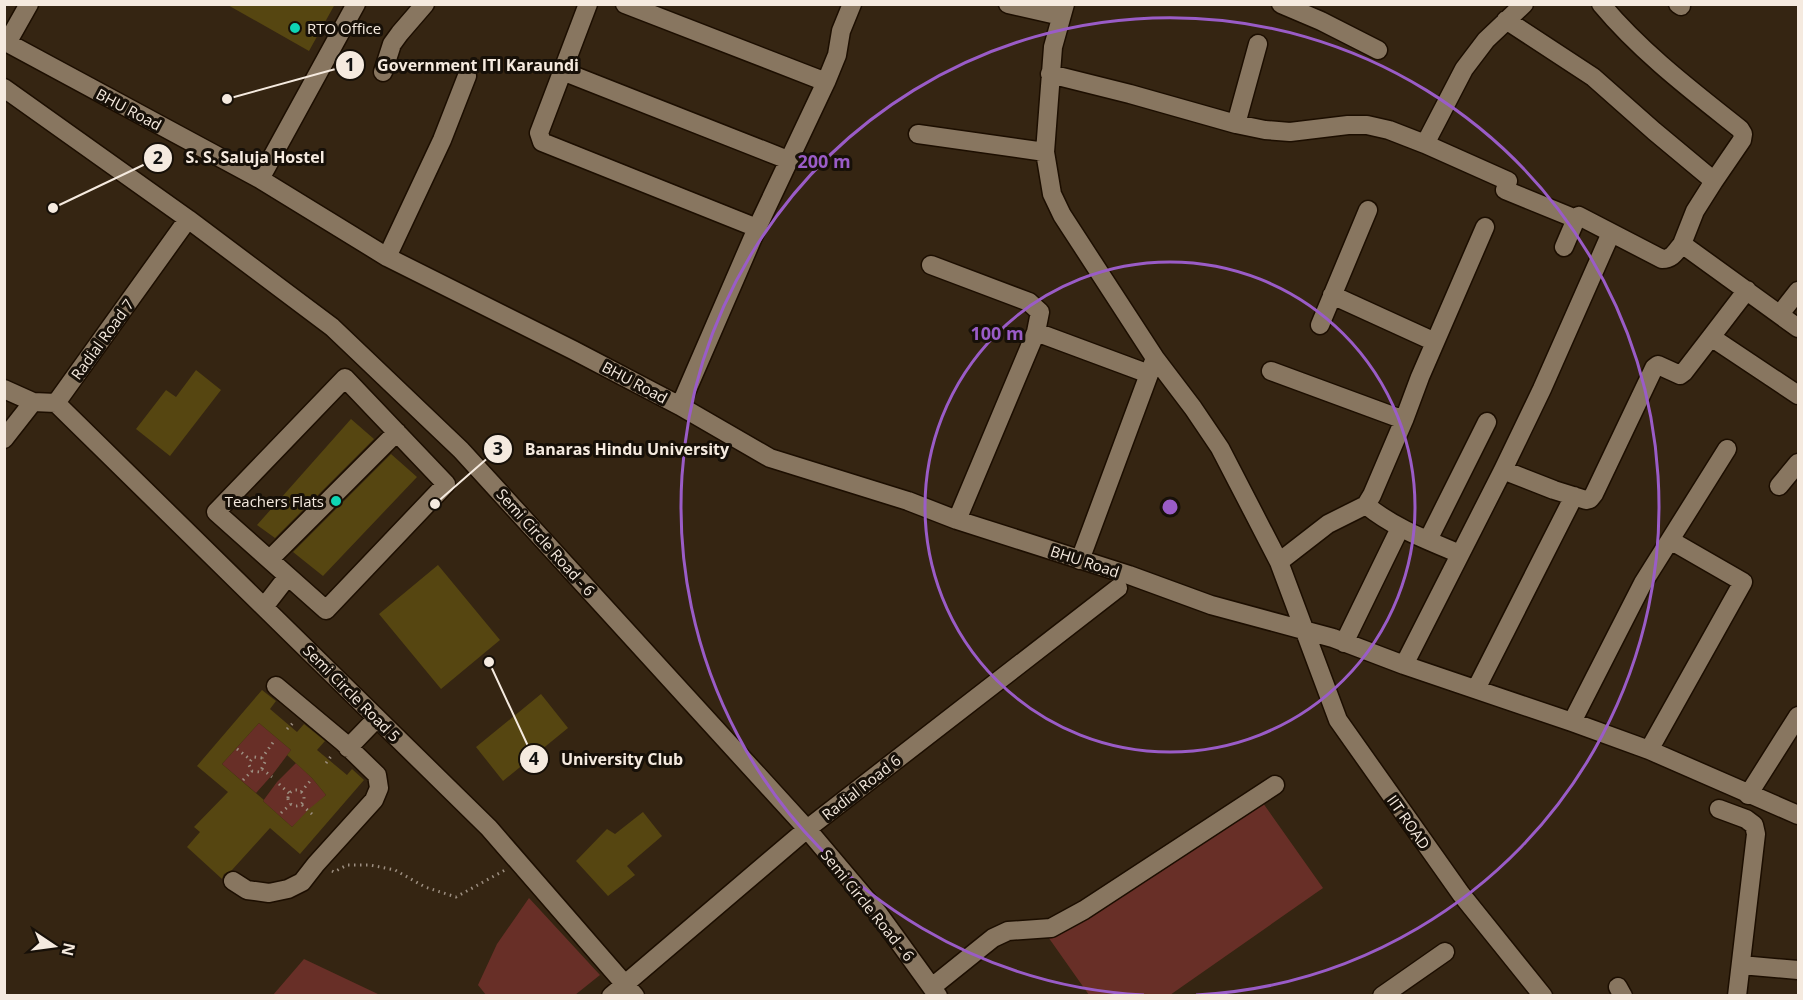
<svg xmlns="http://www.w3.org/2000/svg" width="1803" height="1000" font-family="'Open Sans',sans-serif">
<rect width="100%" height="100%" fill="#352512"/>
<path fill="#682f27" d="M259 723 291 750 273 774 256 793 222 764Z
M296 763 312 778 326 795 292 827 263 801 277 782Z
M1253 789 1323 888 1170 995H1089L1046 934Z
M529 898 600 975 575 995H486L478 985 497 944Z
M304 959 380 995H381H273Z"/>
<path fill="#564611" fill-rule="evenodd" d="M226 4H335L309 51Z
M196 370 221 390 170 456 136 429 166 390 176 397Z
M351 419 374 439 275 538 257 525Z
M391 454 417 477 323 576 293 552Z
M438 565 500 640 441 689 379 614Z
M262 690 276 701 270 709 297 732 304 724 325 741 317 750 347 775 352 769 364 780 300 854 270 828 232 870 224 874 222 879 187 847 200 832 194 827 228 792 197 766ZM259 723 291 750 287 755 312 778 326 795 309 809 292 827 263 801 264 800 222 764Z
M541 694 568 728 503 781 476 747Z
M643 812 662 836 627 866 635 875 608 896 576 861 607 829 615 834Z"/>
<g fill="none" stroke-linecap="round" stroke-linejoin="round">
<defs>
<path id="minor" d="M588 4 539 133 542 142 757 228
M625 4 826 82 757 228 680 406
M1008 4 1061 16
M1065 4 1053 47 1045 152 1052 194 1062 215 1155 358 1193 408 1220 448 1279 562 1338 720 1461 894 1543 996
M1281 4 1321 21 1378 50
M1601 4C1641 52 1691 90 1740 129L1743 134 1742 140 1714 181
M1678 4 1681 6
M1506 20 1593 77 1654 131 1714 181 1695 211 1682 244 1798 328
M4 41 260 179 387 257 573 350 680 406 770 458 908 501 957 520 1129 575 1211 605 1333 638 1404 665 1572 722 1649 750 1798 815
M7 43 29 4
M562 71 788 160
M383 72 392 44 400 33 425 4
M1050 74 1130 94 1236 124 1265 130 1290 132 1348 125H1367L1389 130 1425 144 1464 69 1486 40 1524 4
M826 82 837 55 841 31 852 4
M4 88 188 219 332 327 461 450 807 829 878 913 938 996
M1236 124 1258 44
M918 134 1045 152
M1425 144 1508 181
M260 179 356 4
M1505 190 1576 219
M1564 247 1576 219 1579 216 1662 259C1673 259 1676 251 1682 244
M387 257 442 140 467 76
M931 265 1029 302 1040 312 1036 332 957 520
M1747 290 1711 337 1798 395
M1332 295 1435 342
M1780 314 1798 291
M1320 325 1368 210
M1036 332 1149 374
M1271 371 1404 420
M345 378 446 484 326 610 216 512Z
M4 389 33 402
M56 403 489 828 635 996
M4 439 33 402 56 403 188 219
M1503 470 1554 490 1586 500 1590 499 1594 494 1654 368 1658 365 1680 375 1684 372 1711 337
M1779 486 1798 463
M1366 505C1394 528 1427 540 1460 554
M1428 540 1487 422
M270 559 397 432
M1080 560 1155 358
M1279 562 1328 524 1366 505 1372 495 1404 420 1420 377 1485 227
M264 607 288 576
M1344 643 1400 528
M1404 665 1503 470 1542 389 1611 233
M1476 689 1574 496
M1572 722 1643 583 1727 449
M348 748 377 718
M1649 750 1743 582 1670 540
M1748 795 1798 716
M1719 809 1746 819 1754 825 1756 834 1737 996
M233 881 247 890 269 893 288 889 302 882 316 864 374 800 379 788 377 775 343 742 276 686
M1741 965 1798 970
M932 987 993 938 1008 931 1051 928 1084 910 1275 785
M1618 987 1623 996
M611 996 807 829 1118 588
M1382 996 1445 952"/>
</defs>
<use href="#minor" stroke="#1c0e00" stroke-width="21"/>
<path stroke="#9d8f81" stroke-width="3" stroke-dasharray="1.5 4.5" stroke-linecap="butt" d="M287 729 294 722
M237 749 251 760
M262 758 254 757 251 760 249 765 252 771 260 772 265 762 262 758 274 741
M326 763 332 755
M262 769 272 777
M243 780 252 771
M279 784 290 794
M288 798a8 8 0 1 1 16 0a8 8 0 1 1-16 0Z
M301 792 311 780
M302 805 312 814
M281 813 291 804
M332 871 334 872 347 865H370L395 870 425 887 456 897 505 870"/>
<use href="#minor" stroke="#887660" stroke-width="18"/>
</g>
<g fill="none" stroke="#9a5cc7" stroke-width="3">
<circle cx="1170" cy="507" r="245"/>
<path d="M1144 995A489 489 0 1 1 1196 995"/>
</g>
<g fill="#0fd5b4" stroke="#171008" stroke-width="2">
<circle cx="295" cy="28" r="6"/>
<circle cx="336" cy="501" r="6"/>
</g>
<g text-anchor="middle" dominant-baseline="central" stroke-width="6" stroke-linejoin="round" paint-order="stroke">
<g font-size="15" fill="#f5eadf" stroke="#171008" text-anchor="start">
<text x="307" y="28">RTO Office</text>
<text x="324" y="501" text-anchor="end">Teachers Flats</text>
</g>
<g font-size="15" fill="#f5eadf" stroke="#171008">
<text transform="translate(129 109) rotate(28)">BHU Road</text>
<text transform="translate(102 339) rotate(-54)">Radial Road 7</text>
<text transform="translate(635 382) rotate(28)">BHU Road</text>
<text transform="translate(546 542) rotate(48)">Semi Circle Road - 6</text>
<text transform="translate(1085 561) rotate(18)">BHU Road</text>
<text transform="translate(352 693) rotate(45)">Semi Circle Road 5</text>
<text transform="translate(861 787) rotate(-38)">Radial Road 6</text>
<text transform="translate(1409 822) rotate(55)">IIT ROAD</text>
<text transform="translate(868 905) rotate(51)">Semi Circle Road - 6</text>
</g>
</g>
<circle cx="1170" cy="507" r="9" fill="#9a5cc7" stroke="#171008" stroke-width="3"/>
<g font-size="18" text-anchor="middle" font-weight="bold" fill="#9a5cc7" stroke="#171008" stroke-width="6" stroke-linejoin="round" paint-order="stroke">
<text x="824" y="168">200 m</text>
<text x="997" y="340">100 m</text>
</g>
<path fill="none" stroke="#f5eadf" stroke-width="2" d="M227 99L350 65M53 208L158 158M435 504L498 449M489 662L534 759"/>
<g fill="#f5eadf" stroke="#171008" stroke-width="2">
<circle cx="227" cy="99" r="6"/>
<circle cx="53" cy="208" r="6"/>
<circle cx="435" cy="504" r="6"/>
<circle cx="489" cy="662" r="6"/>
<circle cx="350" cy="65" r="15"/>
<circle cx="158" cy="158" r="15"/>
<circle cx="498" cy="449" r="15"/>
<circle cx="534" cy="759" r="15"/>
</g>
<g font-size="18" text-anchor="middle" font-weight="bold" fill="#111">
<text x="350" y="71">1</text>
<text x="158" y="164">2</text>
<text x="498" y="455">3</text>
<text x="534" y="765">4</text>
</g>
<g font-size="16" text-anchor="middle" font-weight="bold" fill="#f5eadf" stroke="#171008" stroke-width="6" stroke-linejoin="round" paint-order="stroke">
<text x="478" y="71">Government ITI Karaundi</text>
<text x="255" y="163">S. S. Saluja Hostel</text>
<text x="627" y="455">Banaras Hindu University</text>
<text x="622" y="765">University Club</text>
</g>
<rect width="1803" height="1000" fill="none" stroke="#f5eadf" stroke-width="12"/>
<g transform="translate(54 946) rotate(103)" stroke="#171008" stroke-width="4.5" paint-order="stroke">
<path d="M0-4.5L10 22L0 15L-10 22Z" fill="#f5eadf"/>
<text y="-9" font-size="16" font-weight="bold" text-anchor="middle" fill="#f5eadf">N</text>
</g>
</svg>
